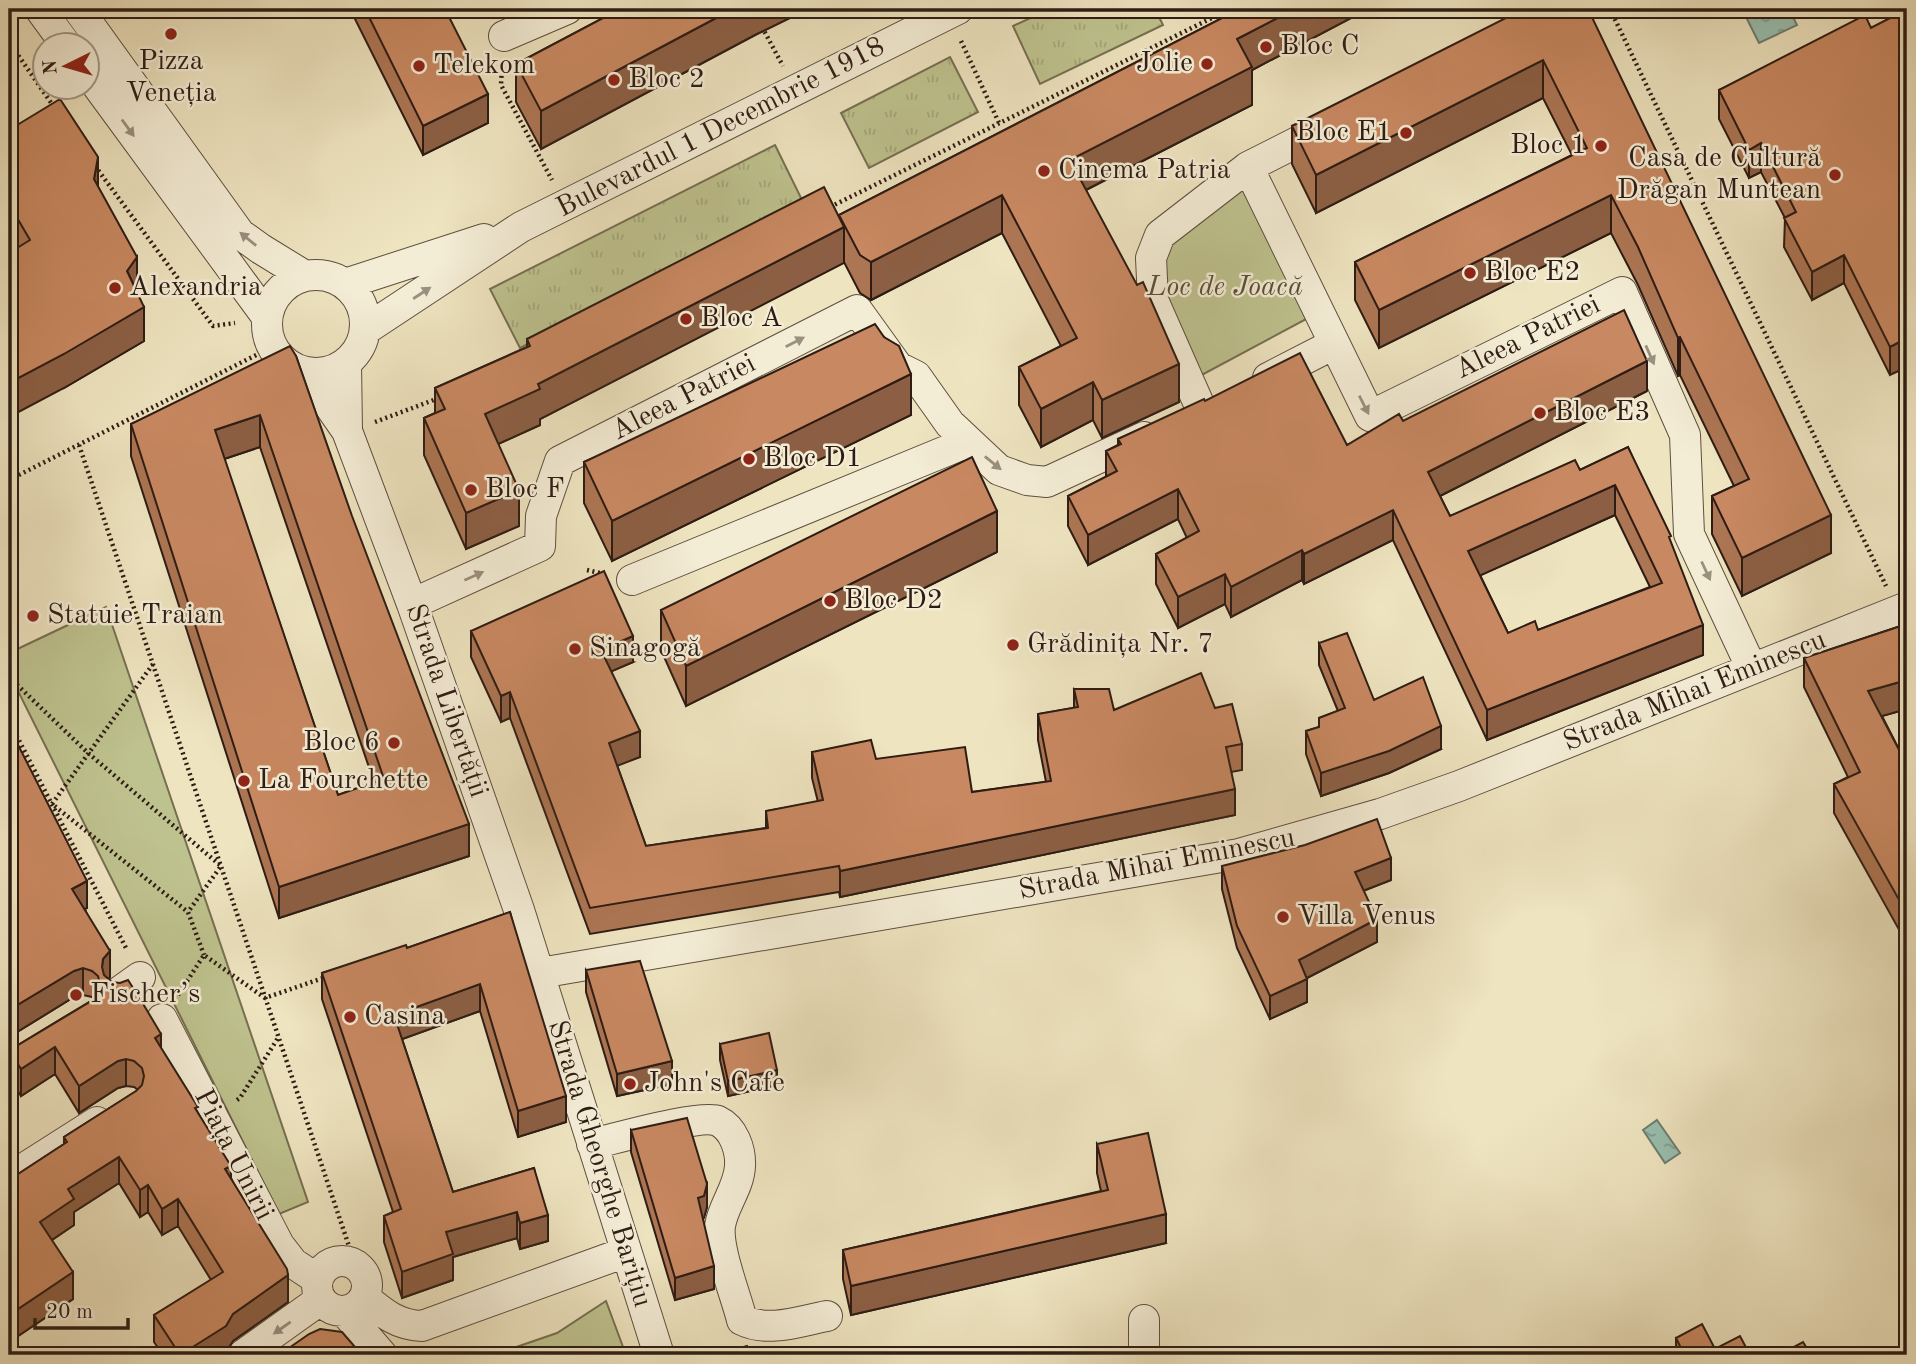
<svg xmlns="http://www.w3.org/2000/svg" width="1916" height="1364" font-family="'Old Standard TT',serif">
<defs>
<pattern id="grass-tufts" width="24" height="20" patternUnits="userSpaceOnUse" patternTransform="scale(1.75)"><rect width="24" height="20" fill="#bec28e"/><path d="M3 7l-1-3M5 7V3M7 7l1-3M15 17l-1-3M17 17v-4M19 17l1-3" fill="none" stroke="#a4a67a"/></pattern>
<pattern id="water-ripples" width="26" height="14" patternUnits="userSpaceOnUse" patternTransform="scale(1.75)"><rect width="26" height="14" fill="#99bfb0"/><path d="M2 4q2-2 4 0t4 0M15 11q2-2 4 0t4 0" fill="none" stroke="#7d9a8e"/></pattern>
</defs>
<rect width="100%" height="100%" fill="#eee4c0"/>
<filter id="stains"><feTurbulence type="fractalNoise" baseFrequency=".00286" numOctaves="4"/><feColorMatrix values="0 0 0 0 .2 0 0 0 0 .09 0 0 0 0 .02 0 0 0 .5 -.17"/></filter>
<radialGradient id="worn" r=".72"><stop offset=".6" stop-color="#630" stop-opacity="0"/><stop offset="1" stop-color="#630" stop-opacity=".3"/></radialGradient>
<path fill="url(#grass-tufts)" stroke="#766f51" stroke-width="2" d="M1050 9H1155L1163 25 1040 84 1013 26Z
M950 57 978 112 869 168 841 113Z
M775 145 804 204 520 348 490 289Z"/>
<path fill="#bec28e" stroke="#766f51" stroke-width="2" d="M1247 175 1310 317 1196 378 1159 298 1164 241Z
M106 607 308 1202 279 1214 9 673V653Z
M606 1301 626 1355H493L557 1333Z"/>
<path fill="url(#water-ripples)" stroke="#6e7e72" stroke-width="2" d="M1742 9H1789L1797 25 1759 43Z
M1657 1120 1680 1153 1665 1163 1643 1130Z"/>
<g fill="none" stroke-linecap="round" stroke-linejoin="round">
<defs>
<path id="minor" d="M40 9 67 46
M78 9 240 234 261 249 305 276
M504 36 567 9
M88 73 267 317
M1248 167 1370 416 1622 292 1685 435 1689 534 1752 669
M267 324a49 49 0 1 1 98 0a49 49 0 1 1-98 0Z
M345 284 484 239
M365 330 521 227 958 9
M346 363 347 431
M306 372 347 431 412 604 519 910 659 1355
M1268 378 1334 344
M1202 411 1153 300 1151 258 1160 235 1248 167 1327 127
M632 580 968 442
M412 604 540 546 541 516 560 461 857 310 898 367 916 376 950 424 999 470 1027 480 1047 482 1144 437
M540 973 1239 854 1380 814 1459 786 1907 607
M119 992 140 977
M162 1019 279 1245 293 1263 317 1279
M592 1144C614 1139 702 1114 718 1121 733 1128 741 1149 740 1166 739 1188 723 1205 720 1226 717 1249 736 1296 742 1320 768 1333 800 1321 827 1316
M9 1178 97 1122
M317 1286a25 25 0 1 1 50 0a25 25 0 1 1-50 0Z
M365 1298C383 1313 397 1325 422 1326L626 1252
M345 1312 382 1355
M243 1355 320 1300
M1144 1355V1320"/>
</defs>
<use href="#minor" stroke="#5e4e3f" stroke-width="32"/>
<path stroke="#2e1c14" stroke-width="4.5" stroke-dasharray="2 3.5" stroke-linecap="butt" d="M1610 9 1886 586
M762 27 783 66
M961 41 999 123
M9 42 54 107
M502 65 501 85 552 180
M95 166 213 326 235 323
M830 207 1230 9
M375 422 439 398
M79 445 355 1264
M9 480 272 347
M587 570 604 574
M153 664 52 804 188 912
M9 677 88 753 221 866 188 912 204 955
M9 721 127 950
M178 995 204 955 265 998 326 977
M237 1100 240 1098 278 1038"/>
<use href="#minor" stroke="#f4edd6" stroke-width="30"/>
</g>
<path fill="#ac7553" stroke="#2e1c14" stroke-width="2" fill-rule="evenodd" d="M350 9H445L488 123 423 155Z
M620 9H808L755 35 541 149 516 102V64Z
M1226 9H1368L1252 70V105L1086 190 1179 402 1102 438 1093 420 1041 447 1019 405V367L1061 346 1002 233 871 300 860 293 844 262 540 419V425L498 444 519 526 466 549 424 455V418L435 413V388L527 347V339L839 217V215L1226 16Z
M1588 9 1831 553 1742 596 1712 534V496L1734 486 1680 375 1678 376 1638 285 1611 233 1379 348 1355 300V262L1572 155 1543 98 1316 213 1292 164V126Z
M1898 14 1890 375 1844 283 1812 300 1784 247 1785 218 1761 172 1749 178 1719 119V90L1871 28Z
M9 130 98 187 137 292 144 341 64 388 15 249 9 238Z
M884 337 911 415 612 561 584 503V462Z
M296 356 469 856 279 918 131 456V424ZM260 447 374 782 338 795 224 459Z
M1647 391 1440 496 1450 516 1580 470 1628 447 1671 544 1703 655 1487 740 1393 540 1304 584 1302 580 1231 617 1225 604 1178 628 1156 584V554L1187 538 1178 519 1088 565 1068 526V496L1106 477V451L1118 445V439L1205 401 1347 445 1403 421ZM1615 515 1650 587 1538 630 1508 633 1480 575Z
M997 552 686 706 661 650V610Z
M1907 624V709L1882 716 1907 765V944L1834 813V784L1848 777 1804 687V658Z
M471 631 633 662 611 671 640 757 617 765 646 846 766 828V811L818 802 812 778V752L876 759 972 792 1046 782 1038 740V714L1074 708V689L1114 710 1215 708 1242 744V770L1231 772 1235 815 840 897 839 892 590 934 510 718 501 722 471 657Z
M1319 643 1374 700 1441 749 1389 773 1321 796 1306 754V731L1319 727V718L1338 711 1319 665Z
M9 727 87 908 85 909 110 977 109 979 161 1049 198 1113 231 1178 288 1302 233 1341 226 1352 222 1355H163L154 1342V1315L211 1280 178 1226 162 1235 148 1212 140 1217 119 1183 74 1212V1225L52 1240 73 1299 9 1342V1180L64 1144V1137L138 1090 134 1087 126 1086 118 1088 79 1113 55 1074 21 1096 9 1077V1047L18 1045 94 999 92 997 83 995 74 997 9 1037Z
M1222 866 1391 880 1363 891 1377 942 1307 978V1002L1270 1019 1237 948 1222 889Z
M510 912 566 1122 518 1137 480 1011 402 1039 453 1192 534 1168 548 1241 520 1249 517 1238 453 1257V1280L402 1298 384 1242V1216L393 1212 322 999V973L407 948Z
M586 970 672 1084 617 1096 586 992Z
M720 1044 777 1085 728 1096 720 1060Z
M631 1130 707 1207 703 1219 714 1289 675 1300 631 1152Z
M1097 1144 1166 1243 851 1315 843 1279V1250L1101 1191 1097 1173Z
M1676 1338 1715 1349 1677 1355 1676 1353Z"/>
<path fill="#8c5f44" stroke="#2e1c14" stroke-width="2" d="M733 9H808L755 35 541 149V111Z
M1295 9H1368L1252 70V105L1070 198V160L1237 39Z
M1543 60V98L1316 213V175Z
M488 94V123L423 155V126Z
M1761 143V172L1749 178V150Z
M98 157V191L94 179Z
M1002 195V233L871 300V262Z
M1611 195V233L1379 348V310Z
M844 227V263L540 419V425L485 450V414L538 384Z
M1844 255V283L1812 300V272Z
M137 257V292L127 271Z
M144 307V341L64 388 9 417V383Z
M1680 337V375L1678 376V338Z
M1907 338V367L1890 375V347Z
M1647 361V391L1428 502V472Z
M1179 364V402L1102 438V400Z
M911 374V415L612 561V521Z
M1093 382V420L1041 447V409Z
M260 415V447L215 462V430Z
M1615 485V515L1468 581V551Z
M1178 489V519L1088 565V535Z
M519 490V526L466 549V513Z
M1393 510V540L1304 584V554Z
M997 511V552L686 706V666Z
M1831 515V553L1742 596V558Z
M1302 550V580L1231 617V587Z
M1225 574V604L1178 628V597Z
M1703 625V655L1487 740V710Z
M633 636V662L601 676V650Z
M1907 680V709L1868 720V691Z
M510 692V718L501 722V696Z
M1441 726V749L1389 773 1321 796V773Z
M640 731V757L609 769V743Z
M1235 789V815L840 897V871Z
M1907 819V848L1899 823Z
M469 824V856L279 918V887Z
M1391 858V880L1355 894V872Z
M87 881V908L72 916V889Z
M1377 919V942L1299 982V960Z
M110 951V977L103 985 102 967 103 959Z
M83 968V995L74 997 9 1037V1010L74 971Z
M1307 979V1002L1270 1019V996Z
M480 984V1011L394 1042V1015Z
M161 1034V1060L155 1038Z
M55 1047V1074L21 1096V1069Z
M126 1059V1086L118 1088 79 1113V1086L118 1061Z
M672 1061V1084L617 1096V1074Z
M777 1070V1085L728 1096V1081Z
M566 1096V1122L518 1137V1111Z
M119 1157V1183L74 1212V1225L40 1248V1222L68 1189Z
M231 1166V1193L225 1169Z
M707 1184V1207L704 1218 698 1220V1198Z
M148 1185V1212L140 1217V1190Z
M178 1199V1226L162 1235V1209Z
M517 1212V1238L453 1257V1280L402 1298V1272L446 1232Z
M1166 1214V1243L851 1315V1286Z
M548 1215V1241L520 1249V1223Z
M714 1266V1289L675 1300V1278Z
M73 1272V1299L9 1342V1315Z
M288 1275V1302L233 1341 226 1352 222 1355H180L233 1314Z"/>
<path fill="#c88861" stroke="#2e1c14" stroke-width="2" fill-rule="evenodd" d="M365 9H445L488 94 423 126Z
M620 9H733L541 111 516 64Z
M1238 9H1295L1237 39 1252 67 1070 160 1137 285 1143 282 1179 364 1102 400 1093 382 1041 409 1019 367 1077 338 1002 195 871 262 860 255 839 215 1238 10Z
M1517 9H1588L1831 515 1742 558 1712 496 1749 479 1680 337 1678 338 1638 247 1611 195 1379 310 1355 262 1587 148 1543 60 1316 175 1292 126 1510 16Z
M1898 14 1907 32V338L1890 347 1844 255 1812 272 1784 218 1796 212 1761 143 1749 150 1719 90 1865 15 1871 28Z
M60 99 98 157 94 179 137 257 127 271 144 307 64 354 9 383V253L30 240 9 204V130Z
M824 187 844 227 538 384 540 389 485 414 519 490 466 513 424 418 445 409 435 388 530 346 527 339Z
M1624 310 1647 361 1428 472 1450 516 1575 460 1580 470 1628 447 1671 536 1669 537 1703 625 1487 710 1393 510 1304 554 1302 550 1231 587 1225 574 1178 597 1156 554 1199 531 1178 489 1088 535 1068 496 1117 471 1106 451 1121 444 1118 439 1204 399 1205 401 1300 353 1347 445 1399 414 1403 421ZM1615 485 1662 583 1538 630 1535 621 1508 633 1468 551Z
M875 324 884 337 899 346 911 374 612 521 584 462Z
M290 346 296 356 352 516 469 824 279 887 131 424ZM260 415 384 779 338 795 215 430Z
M972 457 997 511 686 666 661 610Z
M604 571 633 636 601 650 640 731 609 743 646 846 768 828 766 811 823 800 812 752 871 740 876 759 965 747 972 792 1051 781 1038 714 1078 707 1074 689H1109L1114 710 1201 673 1215 708 1232 704 1242 744 1226 747 1235 789 840 871 839 866 590 908 510 692 501 696 471 631Z
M1907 624V680L1868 691 1907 765V819L1899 823 1907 838V914L1834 784 1860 772 1804 658Z
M1347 633 1374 700 1423 677 1441 726 1389 751 1321 773 1306 731 1319 727V718L1345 708 1319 643Z
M9 727 87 881 72 889 110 951 103 959 102 967 104 975 112 982 120 983 128 980 142 1002 161 1034 155 1038 198 1107 195 1108 231 1166 225 1169 287 1269 288 1275 233 1314 226 1326 180 1355 154 1315 223 1272 178 1199 162 1209 148 1185 140 1190 119 1157 68 1189 74 1199 40 1222 73 1272 9 1315V1180L67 1142 64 1137 136 1091 142 1085 144 1076 142 1068 134 1061 126 1059 118 1061 79 1086 55 1047 21 1069 9 1050V1047L18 1045 93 1000 99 993 100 984 98 976 92 971 83 968 74 971 9 1010V937L11 936 9 932Z
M1377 819 1391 858 1355 872 1377 919 1299 960 1307 979 1270 996 1237 926 1222 866 1305 845Z
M510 912 566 1096 518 1111 480 984 394 1015 453 1192 534 1168 548 1215 520 1223 517 1212 446 1232 453 1254 402 1272 384 1216 401 1209 322 973 406 945 407 948Z
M640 961 672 1061 617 1074 586 970Z
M769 1033 777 1070 728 1081 720 1044Z
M687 1118 707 1184 704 1196 698 1198 714 1266 675 1278 631 1130Z
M1148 1133 1166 1214 851 1286 843 1250 1108 1190 1097 1144Z
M1702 1324 1715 1349 1740 1336 1750 1355H1677L1683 1352 1676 1338Z
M320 1329 342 1332 362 1355H279L309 1334Z
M1803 1342 1811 1355H1779Z
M747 1346 750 1355H715Z"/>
<defs><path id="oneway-solid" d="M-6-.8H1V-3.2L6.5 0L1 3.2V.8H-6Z" transform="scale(1.75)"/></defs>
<g fill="#9b8f7f">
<use href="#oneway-solid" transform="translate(128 128) rotate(54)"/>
<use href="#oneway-solid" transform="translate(248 239) rotate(-141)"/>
<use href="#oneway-solid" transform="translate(422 293) rotate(-33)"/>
<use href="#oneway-solid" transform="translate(795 342) rotate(-27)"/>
<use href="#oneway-solid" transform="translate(1650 355) rotate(66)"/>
<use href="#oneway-solid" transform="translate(1364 405) rotate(63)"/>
<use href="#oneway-solid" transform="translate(993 463) rotate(39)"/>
<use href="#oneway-solid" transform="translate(1706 571) rotate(65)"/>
<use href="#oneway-solid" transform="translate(474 576) rotate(-24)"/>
<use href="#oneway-solid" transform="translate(282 1328) rotate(145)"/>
</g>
<g fill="#8f2418" stroke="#f4edd6" stroke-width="2.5">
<circle cx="171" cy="34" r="7"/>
<circle cx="1266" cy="47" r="7"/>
<circle cx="1207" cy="64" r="7"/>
<circle cx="419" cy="66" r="7"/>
<circle cx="614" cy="80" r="7"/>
<circle cx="1406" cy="133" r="7"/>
<circle cx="1601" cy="146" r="7"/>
<circle cx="1044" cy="171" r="7"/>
<circle cx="1835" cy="175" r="7"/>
<circle cx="1470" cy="273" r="7"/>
<circle cx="115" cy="288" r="7"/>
<circle cx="686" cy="319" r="7"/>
<circle cx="1540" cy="413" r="7"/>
<circle cx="749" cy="459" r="7"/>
<circle cx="471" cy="490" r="7"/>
<circle cx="830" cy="601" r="7"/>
<circle cx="33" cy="616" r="7"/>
<circle cx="1013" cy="645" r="7"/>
<circle cx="575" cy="649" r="7"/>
<circle cx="394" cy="743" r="7"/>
<circle cx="244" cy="781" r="7"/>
<circle cx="1283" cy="917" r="7"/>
<circle cx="76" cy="995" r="7"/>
<circle cx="350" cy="1017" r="7"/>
<circle cx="630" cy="1084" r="7"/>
</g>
<g text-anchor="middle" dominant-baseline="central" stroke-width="5" stroke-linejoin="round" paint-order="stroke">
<g font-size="28" fill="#2e1c14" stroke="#f4edd6" text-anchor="start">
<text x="1280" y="47">Bloc C</text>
<text x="171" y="62" text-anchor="middle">Pizza<tspan x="171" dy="32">Veneția</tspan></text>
<text x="1193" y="64" text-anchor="end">Jolie</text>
<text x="433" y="66">Telekom</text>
<text x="628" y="80">Bloc 2</text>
<text x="1392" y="133" text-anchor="end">Bloc E1</text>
<text x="1587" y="146" text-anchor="end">Bloc 1</text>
<text x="1821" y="159" text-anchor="end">Casa de Cultură<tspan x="1821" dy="32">Drăgan Muntean</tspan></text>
<text x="1058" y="171">Cinema Patria</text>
<text x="1484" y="273">Bloc E2</text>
<text x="129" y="288">Alexandria</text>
<text x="700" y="319">Bloc A</text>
<text x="1554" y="413">Bloc E3</text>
<text x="763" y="459">Bloc D1</text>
<text x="485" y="490">Bloc F</text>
<text x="844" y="601">Bloc D2</text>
<text x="47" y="616">Statuie Traian</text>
<text x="1027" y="645">Grădinița Nr. 7</text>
<text x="589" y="649">Sinagogă</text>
<text x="380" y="743" text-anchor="end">Bloc 6</text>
<text x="258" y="781">La Fourchette</text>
<text x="1297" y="917">Villa Venus</text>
<text x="90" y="995">Fischer’s</text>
<text x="364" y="1017">Casina</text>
<text x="644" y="1084">John's Cafe</text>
</g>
<g font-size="28" fill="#2e1c14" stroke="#f4edd6">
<text transform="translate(721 128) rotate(-27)">Bulevardul 1 Decembrie 1918</text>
<text transform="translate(1528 338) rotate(-26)">Aleea Patriei</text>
<text transform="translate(684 398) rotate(-27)">Aleea Patriei</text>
<text transform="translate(1695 692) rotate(-22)">Strada Mihai Eminescu</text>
<text transform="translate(446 701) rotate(71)">Strada Libertății</text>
<text transform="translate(1157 865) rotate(-11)">Strada Mihai Eminescu</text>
<text transform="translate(233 1155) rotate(63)">Piața Unirii</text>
<text transform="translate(599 1164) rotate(73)">Strada Gheorghe Barițiu</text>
</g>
<g font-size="28" font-style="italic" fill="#594e39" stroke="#f4edd6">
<text x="1225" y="288">Loc de Joacă</text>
</g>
</g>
<rect width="1916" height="1364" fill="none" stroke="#eee4c0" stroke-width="35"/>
<rect x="10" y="10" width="1895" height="1343" fill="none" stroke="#2e1c14" stroke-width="3.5"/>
<rect x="18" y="18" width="1881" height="1329" fill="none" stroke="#2e1c14" stroke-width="2"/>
<g transform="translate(66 66) rotate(265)"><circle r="33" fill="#f4edd6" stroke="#a59988" stroke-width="2"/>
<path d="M0-5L12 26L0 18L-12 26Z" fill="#8f2418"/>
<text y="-10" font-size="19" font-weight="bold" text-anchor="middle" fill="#2e1c14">N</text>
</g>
<path d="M35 1318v10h93v-10" fill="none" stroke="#2e1c14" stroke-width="3.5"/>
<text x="46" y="1318" font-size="21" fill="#2e1c14" stroke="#f4edd6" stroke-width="5" paint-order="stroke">20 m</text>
<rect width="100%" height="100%" filter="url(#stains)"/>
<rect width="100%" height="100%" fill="url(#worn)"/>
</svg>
